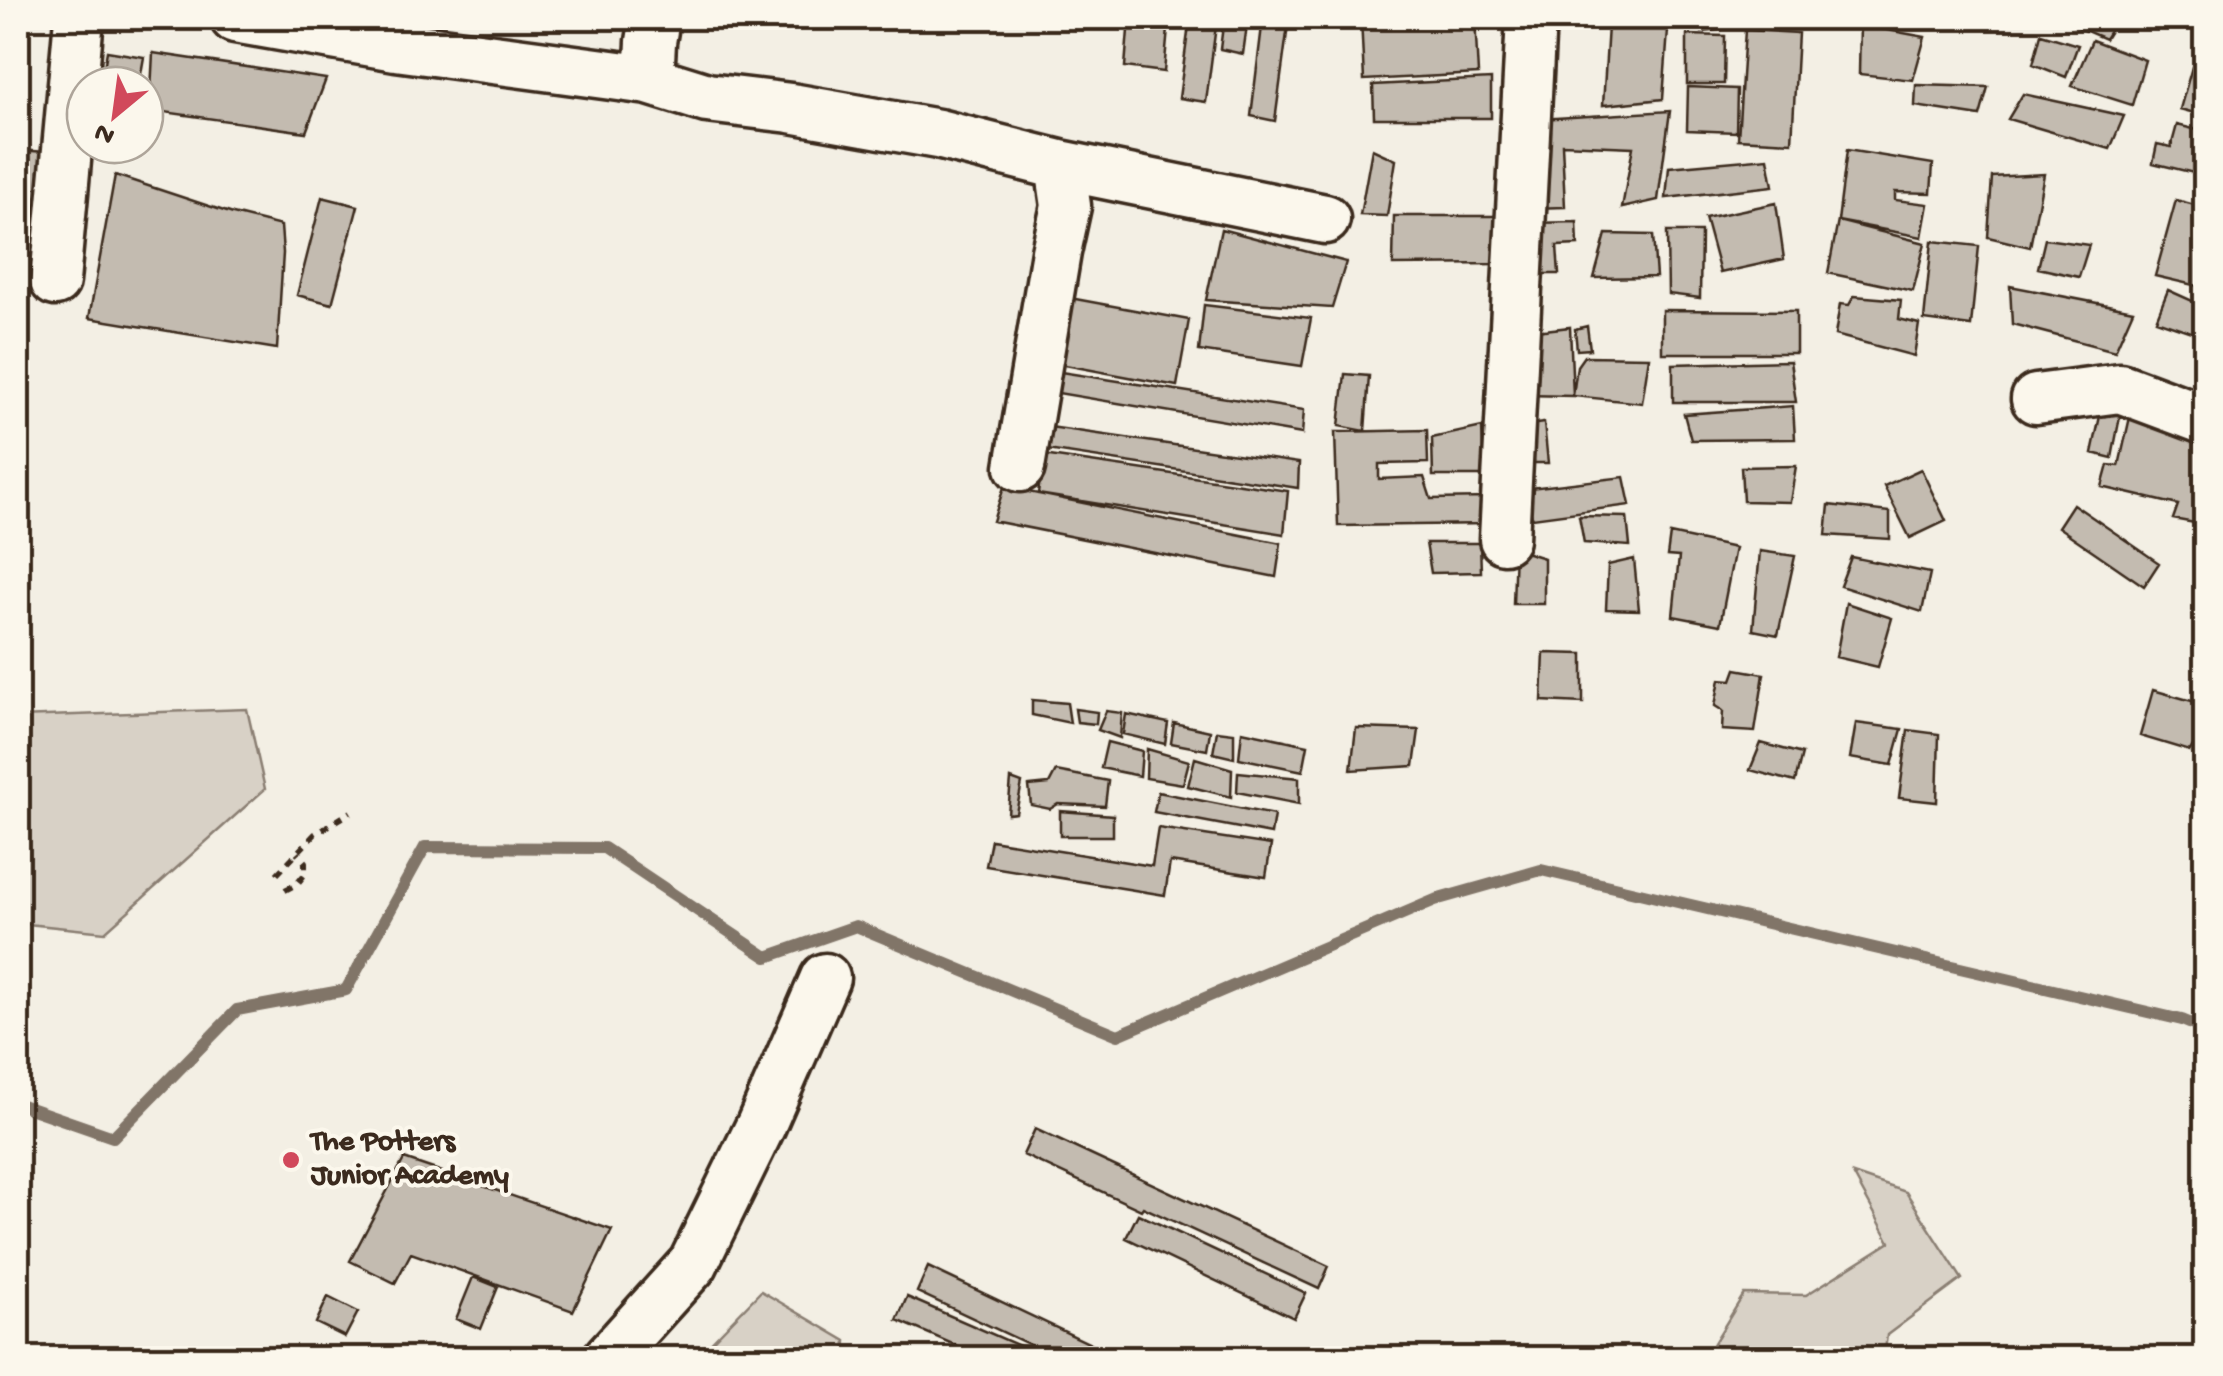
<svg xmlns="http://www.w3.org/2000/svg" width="2223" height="1376" font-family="'Gochi Hand',sans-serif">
<rect width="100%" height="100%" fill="#f3efe4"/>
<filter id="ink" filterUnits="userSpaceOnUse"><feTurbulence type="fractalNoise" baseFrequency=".01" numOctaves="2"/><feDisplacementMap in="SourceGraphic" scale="20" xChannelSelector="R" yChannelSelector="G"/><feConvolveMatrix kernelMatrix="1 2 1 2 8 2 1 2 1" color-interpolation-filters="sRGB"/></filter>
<g filter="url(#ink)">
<path fill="#d8d1c6" stroke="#8a7e72" stroke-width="2.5" d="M247 709 265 789 105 932 18 923V717Z
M1853 1174 1906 1192 1962 1279 1887 1335 1884 1358H1697L1706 1356 1744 1294 1806 1295 1890 1242Z
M761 1291 846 1341 845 1358H696Z"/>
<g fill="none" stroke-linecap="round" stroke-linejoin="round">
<path stroke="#817468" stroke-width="12" d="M18 1104 113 1137 237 1010 346 990 425 847 604 848 767 957 856 926 1118 1035 1435 900 1541 870 2182 1020 2206 1030"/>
</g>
<path fill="#c3bbb0" stroke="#3b2a1e" stroke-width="2.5" d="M1129 18H1169L1164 72 1125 67Z
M1190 18H1217L1206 102 1179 98Z
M1224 18H1248L1243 54 1220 49Z
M1263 18H1289L1275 121 1251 116Z
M1361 18H1475L1478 74 1364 80Z
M1700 18H1720L1721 30 1702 32Z
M1747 18H1800L1801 28 1777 29 1776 21 1747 23Z
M2056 18H2118L2105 39Z
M1860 25 1925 37 1913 80 1859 74Z
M1608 26 1668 30 1663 99 1603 105Z
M1745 30 1798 33 1792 142 1738 139Z
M2041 34 2078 45 2066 77 2033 64Z
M1687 35 1725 36 1724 84H1687Z
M2092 40 2145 60 2132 105 2072 86Z
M107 51 144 57 139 85H101Z
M153 53 326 79 306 132 150 110Z
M2192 67 2206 70V116L2180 109Z
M1491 79V118H1374L1373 85Z
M1916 85 1988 87 1980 116 1915 106Z
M1688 87 1737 89 1736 132 1687 130Z
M2023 94 2124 116 2110 149 2008 119Z
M1670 111 1658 200 1622 208 1633 147 1562 144 1565 207 1532 208 1540 119Z
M2177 125 2206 132V176L2153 163 2157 144 2171 147Z
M1372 149 1396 160 1387 216 1360 215Z
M18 150 46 152 29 240 18 238Z
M1847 150 1933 164 1931 193 1895 192V200L1928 204 1922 237 1838 221Z
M1768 158 1773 186 1666 198 1669 167Z
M2044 174 2030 247 1988 237 1992 177Z
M115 175 233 214 281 226 283 253 277 349 89 318Z
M322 197 358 206 332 304 297 295Z
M2176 200 2206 208V288L2155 276Z
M1776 203 1784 259 1720 273 1705 218Z
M1394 216H1496L1499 264 1393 265Z
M1838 221 1925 243 1913 291 1828 273Z
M1577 222 1578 245 1557 246 1559 274H1530L1532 223Z
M1221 229 1346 262 1332 308 1206 300Z
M1667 232H1701L1700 298 1668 294Z
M1606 234 1653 235 1656 277 1594 278Z
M2045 239 2089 245 2079 277 2038 268Z
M1932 241 1979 246 1971 326 1924 320Z
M18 256 26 257 19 297H18Z
M2010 286 2133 310 2115 351 2012 324Z
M2168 290 2206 307V337L2156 320Z
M1854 296 1901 300 1899 319 1919 324 1914 356 1835 335 1840 304 1849 305Z
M1070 298 1189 320 1177 386 1049 362Z
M1204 305 1311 318 1302 366 1199 351Z
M1662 310 1796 311V353H1662Z
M1587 326 1590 349 1577 350 1575 329Z
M1570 327 1573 396 1523 395 1519 333Z
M1584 356 1649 357 1642 403 1573 396 1577 366Z
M1790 361 1796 402H1673V364Z
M1048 370 1304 410 1302 434 1046 391Z
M1345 374 1369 376 1365 431 1339 426Z
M2103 402 2121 411 2112 458 2092 453Z
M1793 406 1795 439 1691 440 1684 414Z
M2130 417 2206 440V509L2201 508 2200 524 2173 519 2178 505 2102 487 2108 465 2119 466Z
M1544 423 1548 463H1523L1521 426Z
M1036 425 1299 463 1298 488 1034 448Z
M1482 427 1484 476H1433L1432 438Z
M1427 430 1428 463 1379 464V479L1424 477 1431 499 1488 498 1489 524 1338 526 1335 432Z
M1043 455 1288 491 1284 534 1038 494Z
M1796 466 1790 502 1743 501 1741 467Z
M1921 469 1946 521 1910 538 1884 486Z
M1624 477 1630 505 1533 518 1521 489Z
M1004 487 1281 543 1276 577 993 521Z
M2073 504 2159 563 2144 586 2058 527Z
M1829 505 1890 512V539L1826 535Z
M1579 516 1627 517 1630 546 1584 543Z
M1670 534 1735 548 1720 625 1673 616 1679 557 1667 556Z
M1426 543H1480L1481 572 1431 573Z
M1515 549 1544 558V604H1513Z
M1760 551 1795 556 1778 635 1753 630Z
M1851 557 1930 573 1922 612 1840 586Z
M1634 559 1639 610 1606 609 1608 565Z
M1846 603 1892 618 1878 667 1836 657Z
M1544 653 1583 654V703L1542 701Z
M1736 669 1764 674 1755 732 1722 730 1723 711 1715 706 1720 679 1732 680Z
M2153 690 2206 705V724L2190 751 2140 736Z
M1032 700 1067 703 1070 723 1032 715Z
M1075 709 1097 712 1096 724 1077 722Z
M1106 711 1122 713 1120 738 1098 730Z
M1126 714 1168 723 1165 744 1123 734Z
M1174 723 1210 731 1207 750 1171 743Z
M1856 723 1902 729 1892 765 1850 758Z
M1356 728 1419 730 1414 766 1351 770Z
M1908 730 1939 734 1937 802 1899 798Z
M1217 731 1234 733V758L1213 753Z
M1242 731 1308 745 1303 771 1239 758Z
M1107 742 1142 751 1140 776 1101 768Z
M1761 743 1802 754 1795 782 1750 770Z
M1147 749 1189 761 1183 784 1146 778Z
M1195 758 1232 769 1231 797 1188 786Z
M1056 771 1108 781 1105 806 1058 804 1050 809 1031 805 1029 786 1049 784Z
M1238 772 1299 778V804L1237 792Z
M1011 779 1022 783 1016 813 1008 814Z
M1158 792 1274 815 1271 834 1154 812Z
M1060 811 1113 815V836H1060Z
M1158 828 1271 845 1266 877 1170 862 1165 895 986 866 991 840 1152 866Z
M1035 1129 1329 1266 1319 1289 1143 1207 1141 1210 1023 1155Z
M404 1159 612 1230 573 1311 411 1253 395 1283 350 1261Z
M1138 1214 1306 1293 1294 1318 1126 1238Z
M928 1267 1095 1346 1089 1358H1058L917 1292Z
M473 1277 498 1287 481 1329 456 1319Z
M328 1297 358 1312 345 1337 316 1323Z
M907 1297 1047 1358H985L897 1320Z"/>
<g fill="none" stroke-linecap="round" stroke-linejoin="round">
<defs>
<path id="street" d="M235 18 396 46 649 80 707 98 791 108 938 134 1060 165 1325 219
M649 80 651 42 655 18
M55 281 79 18
M2036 399 2120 388 2206 420
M1020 467 1056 252 1066 206 1060 165
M1504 539 1531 18
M608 1358 693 1264 761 1125 825 978"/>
</defs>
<use href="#street" stroke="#3b2a1e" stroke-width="55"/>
<path stroke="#3b2a1e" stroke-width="6" stroke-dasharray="8 8" stroke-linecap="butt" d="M277 874 315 834 351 812
M285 890 297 884 305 874V862L297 853"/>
<use href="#street" stroke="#fbf7ec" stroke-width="48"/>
</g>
</g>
<circle fill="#d1495b" stroke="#fbf7ec" stroke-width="4" cx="291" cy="1160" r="10"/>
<g text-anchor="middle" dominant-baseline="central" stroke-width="8" stroke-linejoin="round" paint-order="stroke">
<g font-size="30" font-weight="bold" fill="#3b2a1e" stroke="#fbf7ec" text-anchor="start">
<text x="311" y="1143">The Potters<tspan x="311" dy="34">Junior Academy</tspan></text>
</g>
</g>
<rect width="2223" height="1376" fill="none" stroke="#fbf7ec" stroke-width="60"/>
<rect x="30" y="30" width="2163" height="1316" fill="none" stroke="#3b2a1e" stroke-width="4" filter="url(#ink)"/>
<g transform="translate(115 115) rotate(209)"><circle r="48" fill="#fbf7ec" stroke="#aea59a" stroke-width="2.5"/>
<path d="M0-8L18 38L0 25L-18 38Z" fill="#d1495b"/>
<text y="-15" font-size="28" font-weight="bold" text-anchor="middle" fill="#3b2a1e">N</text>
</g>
</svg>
